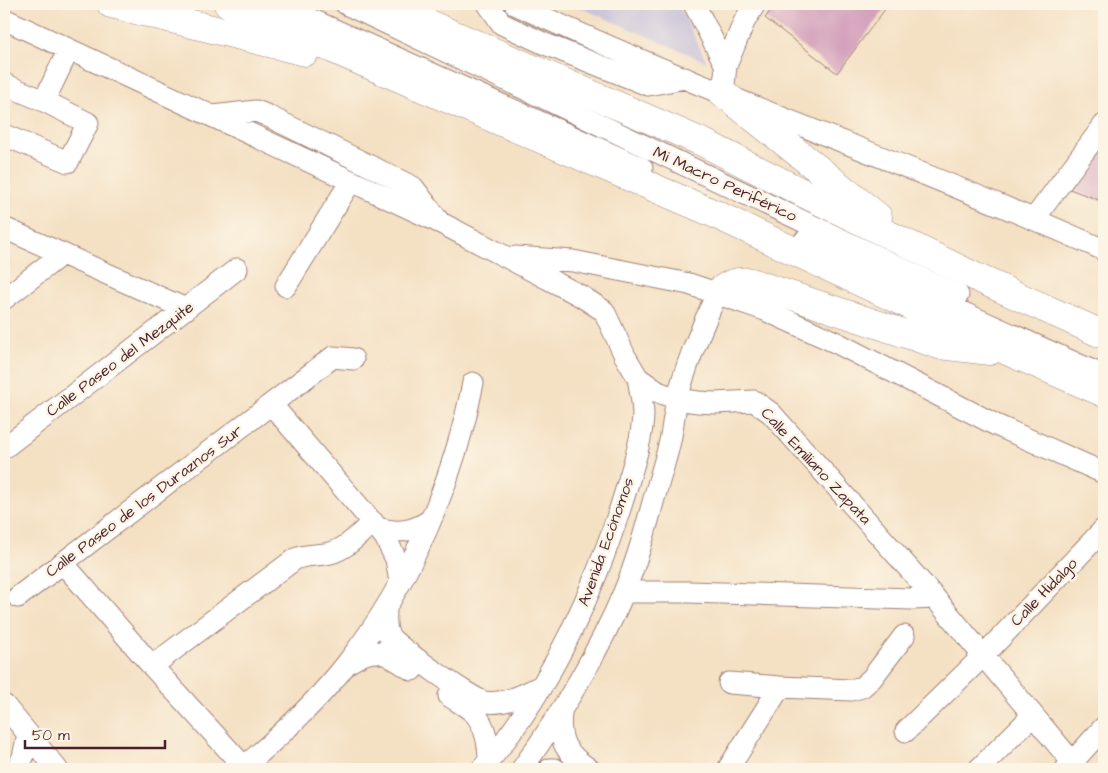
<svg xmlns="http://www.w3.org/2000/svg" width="1108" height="773" font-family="'Architects Daughter',sans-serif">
<rect width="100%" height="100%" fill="#fcf5e5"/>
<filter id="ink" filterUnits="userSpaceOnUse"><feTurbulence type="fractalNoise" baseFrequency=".02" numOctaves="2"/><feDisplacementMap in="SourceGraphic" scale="10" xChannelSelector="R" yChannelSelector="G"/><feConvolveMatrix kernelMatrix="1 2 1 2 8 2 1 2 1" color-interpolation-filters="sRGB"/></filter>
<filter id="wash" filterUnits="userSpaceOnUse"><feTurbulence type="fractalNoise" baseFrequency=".0096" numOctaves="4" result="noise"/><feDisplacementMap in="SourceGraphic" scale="20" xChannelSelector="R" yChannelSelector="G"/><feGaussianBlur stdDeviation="1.12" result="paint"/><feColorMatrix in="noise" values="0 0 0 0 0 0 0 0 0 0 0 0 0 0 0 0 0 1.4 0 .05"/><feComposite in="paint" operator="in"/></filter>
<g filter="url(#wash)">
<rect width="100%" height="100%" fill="#f4e0c3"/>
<path fill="#c7c0d9" d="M572 4H678L707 62Z"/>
<g id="blocks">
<path fill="#d19cb9" d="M776 4H889L837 73 765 18Z
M1104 141V202L1067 188Z"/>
</g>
</g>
<g filter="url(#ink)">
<use href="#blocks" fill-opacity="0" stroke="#9f8077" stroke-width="1"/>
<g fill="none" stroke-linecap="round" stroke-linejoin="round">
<defs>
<path id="minor" d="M277 4 642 168
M346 4 958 295
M488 4 502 24 545 44 648 85 685 78
M515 4C708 95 910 163 1104 250
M694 4 726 66 723 93
M4 19 441 223 581 296 604 311 625 356 638 378 658 392 677 399 698 402 715 403 754 401 771 413 935 598 1078 769
M726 66 744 22 755 4
M4 84 44 101
M213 116 256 111 266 115 413 187 438 220
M4 135 68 162 88 123 44 101 69 49
M1034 219 1104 125
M4 228 186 309
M804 241 1104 376
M515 257 573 261 689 284 736 300 765 310 837 343 996 425 1104 473
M286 286 351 181
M4 299 62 254
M271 404 385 537 396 559 400 582
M4 448 237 269
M378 528C397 534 413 532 430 520
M63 563 152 666 246 769
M624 592H688L912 599 935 598
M18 597 333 357 353 359
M386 607C386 617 384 629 390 637 398 647 473 700 485 702 504 705 523 695 539 687
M348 663C378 644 384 652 412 670
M152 666 295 559C307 554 318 556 330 553 347 549 360 533 373 522
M729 683 780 687 851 690 862 687 872 678 904 636
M449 696C458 702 469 707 476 715 486 728 489 746 489 762
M4 705 57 769
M561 713C558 742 566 753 589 769
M906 731 984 655 1104 529
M244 767C280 736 319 700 348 662 410 583 454 481 473 383
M17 769 23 757 28 734
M482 769C549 692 595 590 625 493 632 469 642 441 643 415 643 403 640 390 638 378
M522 769C561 713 597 656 624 592 637 561 646 528 655 495 660 477 666 459 670 441 673 427 674 413 677 400 686 363 702 328 717 293
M550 769H555
M728 769 780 687
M979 769 1033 715
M1066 769 1104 727"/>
<path id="highway" d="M111 4 305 52
M228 4 715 214 1016 355 1104 393
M383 4 704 143 807 195 980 279 1104 335
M723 93 878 217
M717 293C728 284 736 280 751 282L939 345 990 351"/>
</defs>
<use href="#minor" stroke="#9f8077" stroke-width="23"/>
<use href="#highway" stroke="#9f8077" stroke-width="29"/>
<use href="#minor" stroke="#fff" stroke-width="21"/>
<use href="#highway" stroke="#fff" stroke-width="28"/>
</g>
</g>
<g text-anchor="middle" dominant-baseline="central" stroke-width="5" stroke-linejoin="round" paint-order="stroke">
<g font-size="16" fill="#4a1f2b" stroke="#fcf5e5">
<text transform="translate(725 184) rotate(25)">Mi Macro Periférico</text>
<text transform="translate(120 359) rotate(-37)">Calle Paseo del Mezquite</text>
<text transform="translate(816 466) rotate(47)">Calle Emiliano Zapata</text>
<text transform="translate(144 501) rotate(-37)">Calle Paseo de los Duraznos Sur</text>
<text transform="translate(606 542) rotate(-70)">Avenida Ecónomos</text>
<text transform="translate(1044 592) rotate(-46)">Calle Hidalgo</text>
</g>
</g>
<rect width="1108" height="773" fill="none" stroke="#fcf5e5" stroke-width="20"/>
<path d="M25 740v8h140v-8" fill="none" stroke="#4a1f2b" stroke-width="2.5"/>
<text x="32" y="740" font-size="15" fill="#4a1f2b" stroke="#fcf5e5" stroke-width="4" paint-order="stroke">50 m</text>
</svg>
